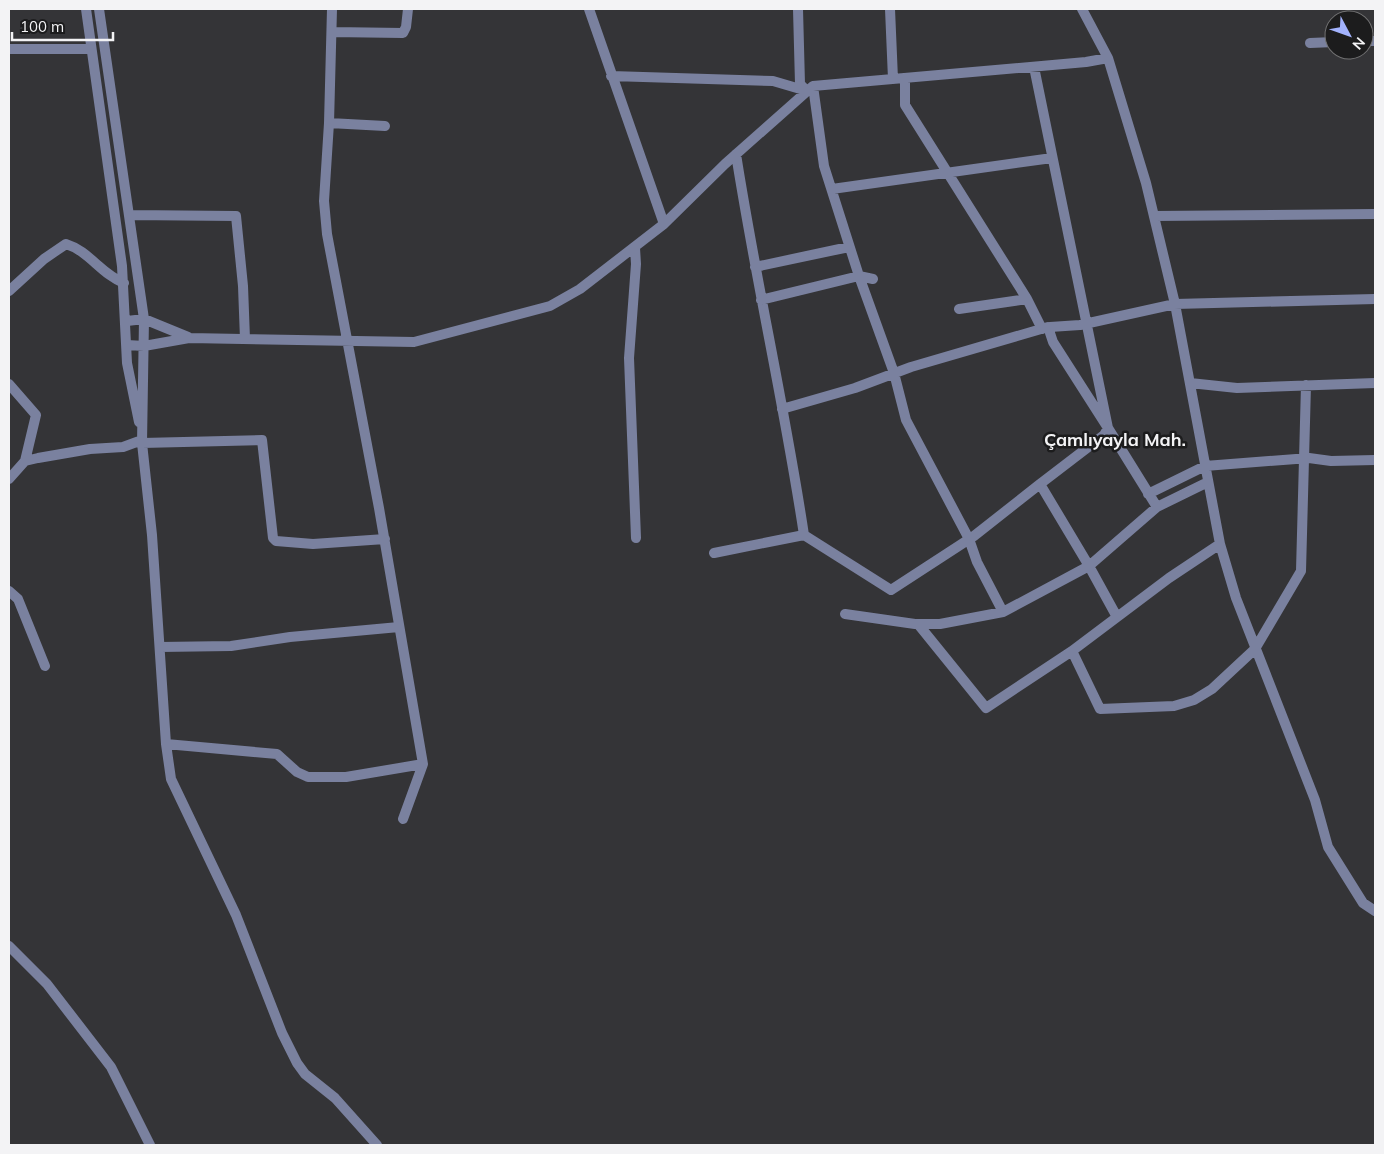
<svg xmlns="http://www.w3.org/2000/svg" width="1384" height="1154" font-family="Mulish,sans-serif">
<rect width="100%" height="100%" fill="#343437"/>
<g fill="none" stroke-linecap="round" stroke-linejoin="round">
<path stroke="#7a819f" stroke-width="10" d="M86 9 122 266 127 363 139 422
M99 9 144 319 142 443 152 535 166 744 171 779 236 915 282 1033 297 1063 305 1074 335 1098 377 1145
M589 9 664 224
M798 9 800 84 807 91
M890 9 893 79
M1082 9 1108 58 1146 183 1175 304 1220 544 1236 598 1315 800 1328 847 1363 903 1375 911
M332 32 403 33 406 27 408 9
M1364 41H1375
M1310 43 1334 42
M9 49H91
M1034 67 1108 428 1157 507 1208 482
M611 76 773 81 807 91
M905 78V105L1027 299 1042 329
M813 86 824 166 859 276 873 279
M329 123 332 9
M385 126 329 123 324 201 327 234 379 508 423 764 403 819
M736 154C756 282 785 408 804 535
M832 189 1052 158
M129 215 236 216 243 286 245 339
M1154 216 1375 214
M635 248 636 264 629 358 636 538
M755 267 849 247
M9 291 44 259 66 244C89 251 101 274 124 283
M761 300 859 276 894 373 906 420 969 539 977 562 1003 612
M959 309 1027 299
M127 321 144 319 188 337
M127 345 144 346 189 338 414 342 550 306 580 289 664 224 725 164 813 86 1086 62 1108 58
M1190 383 1237 388 1375 383
M9 384 36 415 25 461
M782 409 855 388 911 367 1048 327
M142 443 262 440 273 538 276 541 313 544 385 539
M9 479 25 461 38 458 90 449 123 447 142 440
M1148 494 1205 466 1309 458 1331 461 1375 460
M1220 544 1169 578 1072 651 1100 709 1174 706 1194 700 1212 689 1255 649 1301 571 1306 385
M714 553 804 535 891 590 974 536 1040 484
M9 591 18 599 45 666
M845 614 915 624H940L1003 612 1089 566 1040 484 1104 435 1108 428 1053 342 1050 333V327L1080 325 1175 304 1375 299
M1117 617 1089 566 1157 507
M918 624 986 708 1072 651
M160 647 231 646 290 637 399 627
M166 744 277 754 297 772 308 777H346L423 764
M9 946 47 984 111 1067 150 1145"/>
</g>
<g text-anchor="middle" dominant-baseline="central" stroke-width="5" stroke-linejoin="round" paint-order="stroke">
<g font-size="18" font-weight="bold" fill="#f3f3f5" stroke="#1c1c1d">
<text x="1115" y="439">Çamlıyayla Mah.</text>
</g>
</g>
<rect width="1384" height="1154" fill="none" stroke="#f3f3f5" stroke-width="20"/>
<g transform="translate(1349 35) rotate(131)"><circle r="24" fill="#1c1c1d" stroke="#727273"/>
<path d="M0-4L9 19L0 12L-9 19Z" fill="#a2b2fd"/>
<text y="-8" font-size="14" font-weight="bold" text-anchor="middle" fill="#f3f3f5">N</text>
</g>
<path d="M12 32v8h101v-8" fill="none" stroke="#f3f3f5" stroke-width="2.5"/>
<text x="20" y="32" font-size="15" fill="#f3f3f5" stroke="#1c1c1d" stroke-width="4" paint-order="stroke">100 m</text>
</svg>
